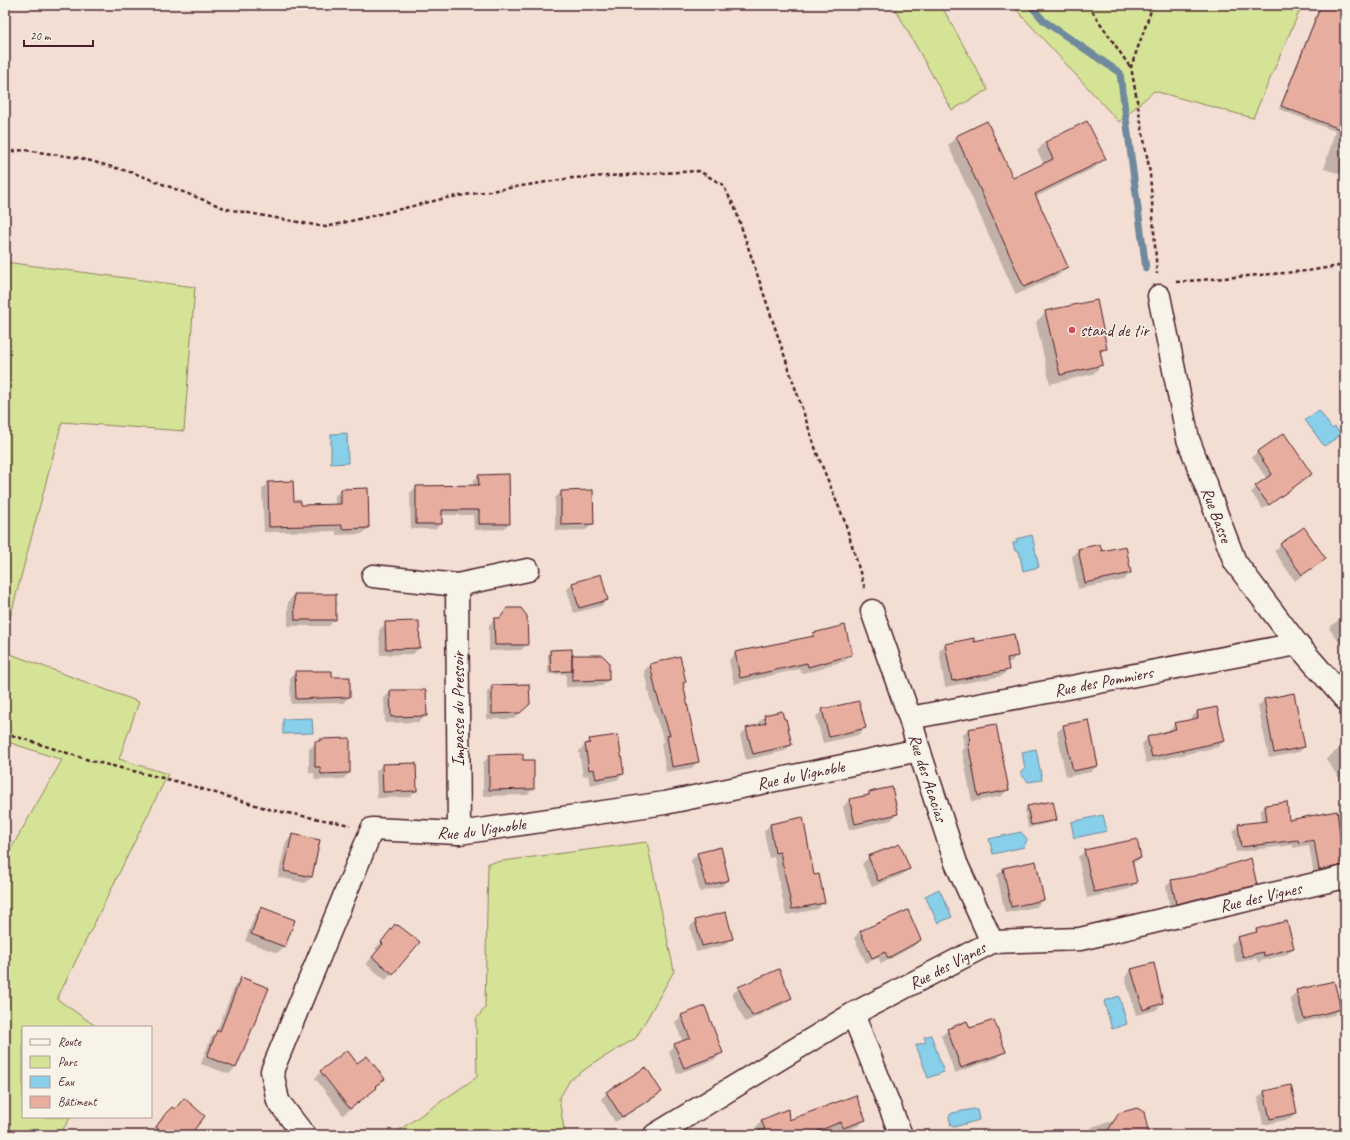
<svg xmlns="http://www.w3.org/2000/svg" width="1350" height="1140" font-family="Caveat,sans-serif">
<rect width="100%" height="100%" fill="#f2ded2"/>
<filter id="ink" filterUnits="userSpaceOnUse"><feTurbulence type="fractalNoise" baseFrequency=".025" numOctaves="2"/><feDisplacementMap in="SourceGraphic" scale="8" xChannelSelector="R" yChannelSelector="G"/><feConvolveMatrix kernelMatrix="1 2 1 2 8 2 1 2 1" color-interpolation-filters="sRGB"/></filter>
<g filter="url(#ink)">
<path fill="#d4e396" stroke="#8f8160" d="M893 5H941L988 90 952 110Z
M1012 5H1302L1253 118 1154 91 1119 122Z
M5 262 195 287 184 431 62 422 5 637Z
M5 652 139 702 119 759 168 774 57 999 97 1027H23V1117H71L59 1135H5V859L62 760 5 741Z
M647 842 674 971 636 1038 594 1063 570 1080 559 1099 565 1135H392L477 1077 476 1019 485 1008 488 863Z"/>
<path fill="#88cfe9" stroke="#6f899d" d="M1319 410 1332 429 1335 427 1340 433 1338 437 1324 446 1305 420Z
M347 433 348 463 331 464V434Z
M1032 535 1039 567 1023 571 1019 551H1015L1013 543 1017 542 1016 539Z
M312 718 313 733 283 734V719Z
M1036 749 1042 780 1028 782 1026 779 1021 775V771L1025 769 1022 752Z
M1103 815 1107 831 1074 838 1071 822Z
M1021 832 1027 839 1024 847 993 854 989 839Z
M939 889 952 917 938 923 925 896Z
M1119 996 1127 1024 1112 1029 1104 1001Z
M931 1035 944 1072 928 1078 916 1045 926 1042 924 1037Z
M974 1109 977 1110 979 1120 954 1127 951 1126 949 1116 952 1113Z"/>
<path fill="#0003" d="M1320 5H1345V175L1324 169 1335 131 1279 109Z
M957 136 1013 179 1044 164 1037 151 1045 142 1105 158 1096 167 1036 197 1067 267 1059 275 1016 295 948 145Z
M1046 312 1106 348 1100 354 1102 364 1093 374 1050 384 1036 322Z
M1257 452 1311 474 1263 509 1251 492 1267 479 1252 457Z
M479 476 509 523 503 529 474 530 473 515H441V523L435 529H411L410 493 416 487 473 486V481Z
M268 483 293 502 300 506 335 505V496L341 490 368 528 362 534 336 535V531L264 532 262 489Z
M561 492 593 524 586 530 555 531V498Z
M1281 545 1325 558 1295 581 1274 551Z
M1100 546 1101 552 1130 573 1124 580 1078 589 1072 556 1078 550Z
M573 583 607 600 601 606 574 613 567 589Z
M294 595 335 619 329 626H288V602Z
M507 609 527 644 521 650 489 651V625L495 619H499Z
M1345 614V651L1329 628Z
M386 623 419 648 413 654 380 655 379 630Z
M813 634 851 654 845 661 825 666 822 669 801 673 800 669 734 684 729 660 735 653 809 638Z
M973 643 1017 655 1011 662H1007L1008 670 1002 676 945 687 939 651 945 645Z
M551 651 571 658 608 680 602 686 566 687V674H548V654Z
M679 658 685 682 682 685 698 761 692 768 666 772 661 743 664 741 650 699 644 671 650 664Z
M296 672 331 678 349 697 343 703 291 704 290 678Z
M492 686 529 703 514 719H487V692Z
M391 691 426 716 419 722 385 723 384 698Z
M1294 694 1304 747 1299 752 1269 758 1258 706 1264 700Z
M823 710 865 728 858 735 823 743 816 717Z
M1197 712 1224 741 1218 747 1146 763 1142 744 1148 738 1169 732V730L1175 724 1192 720 1191 718Z
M765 716 791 745 785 751 746 760 740 735 747 729 759 726V722Z
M1064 726 1097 766 1091 772 1066 777 1057 732Z
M968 730 1007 790 1002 796 972 802 962 750 965 748 962 735Z
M320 740 349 773 343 779 315 780 314 773H309V749Z
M590 740 623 774 617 780 590 785 588 775 583 776 579 751Z
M1345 744V779L1341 781 1326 759Z
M489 756 522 761 533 789 527 795 483 796V763Z
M383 765 416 791 409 797 377 798 376 771Z
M869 793 897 814 891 820 849 830 843 807 849 800 865 797Z
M1265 806 1288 821 1345 811V865L1337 870 1314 875 1309 845 1293 848V845L1236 852 1233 831 1239 825 1261 822 1260 812Z
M1028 807 1056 819 1053 822 1028 828 1025 810Z
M802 818 813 876 824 902 818 909 786 915 774 857 769 858 764 831 770 825Z
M293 835 312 877 305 883 278 877 286 842Z
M1085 851 1140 858 1132 865 1136 883 1129 889 1087 898 1078 857Z
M698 854 728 880 722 886 700 892 691 860Z
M869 857 909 868 902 875 872 887 862 864Z
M1004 869 1043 900 1036 907 1005 913 997 875Z
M1172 881 1255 885 1250 890 1170 909 1166 886Z
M262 908 294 921 284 947 277 953 245 941 255 915Z
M696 920 731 938 725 945 696 952 690 927Z
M395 926 392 973 386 980 366 964 377 951 375 949Z
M1257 930 1293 948 1287 954 1258 962 1256 958 1236 963 1231 944 1238 938 1253 934Z
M860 931 920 939 914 946 881 964 879 958 866 963 854 938Z
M1153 964 1162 1003 1156 1010 1136 1015 1125 977 1131 970Z
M241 978 267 989 235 1068 229 1074 201 1064 211 1038 216 1033 235 985Z
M739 988 791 998 784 1004 745 1022 732 994Z
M1297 991 1340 1009 1334 1015 1297 1024 1290 998Z
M682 1016 722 1052 716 1059 677 1074 669 1052 675 1045 683 1042 675 1022Z
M948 1030H969L1005 1051 998 1058 955 1073 941 1036Z
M357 1064 384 1079 369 1094 343 1115 315 1078 321 1072Z
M1291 1086 1296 1113 1290 1119 1263 1125 1258 1098 1264 1092Z
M660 1092 654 1098 615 1122 601 1099 607 1093Z
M184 1100 188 1135 150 1134 165 1114 174 1110Z
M1120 1114 1148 1135H1088L1087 1132 1094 1126 1113 1121Z
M762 1120 788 1121 865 1120 858 1126 837 1134 835 1128 816 1135H759L756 1127Z
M1054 1130 1061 1131 1066 1135H1030Z"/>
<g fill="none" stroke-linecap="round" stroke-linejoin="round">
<path stroke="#6f899d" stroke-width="7" d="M1030 5 1044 21 1120 73 1146 269"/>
</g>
<path fill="#e7aea0" stroke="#4a1f2b" d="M1321 5H1345V131L1281 106Z
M987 121 1013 178 1053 159 1045 142 1087 121 1106 159 1035 194 1068 267 1024 287 956 136Z
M1097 300 1107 349 1100 350 1103 365 1060 375 1045 311Z
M1284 433 1312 474 1269 505 1255 486 1272 474 1257 452Z
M509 474 510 524H479V510H442V524H416V486L479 485 478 475Z
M293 481 294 501H301V505L341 504V489L368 488 369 528 342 529V525L269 527 268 482Z
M593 490 594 524 561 525V491Z
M1304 527 1326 559 1302 575 1280 544Z
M1100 544 1102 551 1126 546 1131 573 1085 583 1078 549Z
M601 574 608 600 579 608 572 583Z
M294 594H336V620H295Z
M507 608H521L527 616 528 645H495L494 618H500Z
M419 621 420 648 386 649 385 622Z
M845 625 852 655 808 667 807 663 740 678 735 652 814 636 813 633Z
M1014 634 1018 656 1007 658 1009 670 952 681 945 644 974 638V642Z
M572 649V671L551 672 550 650Z
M572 655H602L609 662V680L572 681Z
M680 656 686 682 683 683 699 762 672 767 667 736 670 735 656 692 650 664Z
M295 671H332V677H350V697L296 699Z
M529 684 530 704 520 713 492 714V685Z
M390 690H426L427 716 391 717Z
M1294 693 1305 747 1274 753 1264 699Z
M859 701 866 728 829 737 822 709Z
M1217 707 1225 741 1152 757 1147 737 1176 729 1174 723 1198 718 1197 711Z
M782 711 784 719H786L792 745 753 754 746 728 766 723 764 715Z
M1089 720 1098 766 1073 771 1063 725Z
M996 724 1009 790 978 796 968 743H970L968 729Z
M618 735 624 774 596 779 594 769 589 770 585 744 590 743 589 739Z
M350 738V773L321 774 320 767H315V741H320V739Z
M523 754V760H534V789L489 790V755Z
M416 763 417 791 383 792 382 764Z
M892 787 898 814 855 824 849 799 869 795V792Z
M1053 801 1057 820 1031 825 1027 806Z
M1287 802 1289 820 1337 811 1344 865 1319 870 1314 840 1299 843 1298 840 1241 847 1238 824 1267 821 1265 805Z
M803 817 814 875 819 874 825 903 792 909 780 852 775 853 770 824Z
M292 834 320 840 312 877 284 871Z
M1137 839 1141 858 1132 860 1137 883 1094 892 1084 850Z
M900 844 910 869 878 881 868 856Z
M721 847 729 880 706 886 697 853Z
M1251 858 1257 885 1176 904 1171 880 1194 876Z
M1036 861 1044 900 1011 907 1003 868Z
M261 907 295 920 285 947 251 934Z
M908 910 921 940 888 958 885 952 872 958 860 931Z
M726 912 733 939 702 946 695 920Z
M1287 921 1294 948 1264 956 1263 952 1243 957 1237 937 1257 932 1256 929Z
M395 924 397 926 398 925 420 942 393 974 372 957 383 944 381 942Z
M1154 963 1163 1003 1143 1010 1131 969Z
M779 969 792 998 752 1016 738 987Z
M241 977 269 988 236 1068 207 1057 217 1030 220 1031Z
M1334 981 1341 1009 1304 1019 1296 990Z
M705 1006 723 1053 684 1068 674 1044 690 1038 681 1015Z
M994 1020 1006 1052 961 1068 947 1029 967 1021 970 1028Z
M347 1050 357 1063 367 1056 385 1079 375 1086 377 1088 350 1109 320 1071Z
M646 1067 662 1092 622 1117 606 1092Z
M1291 1085 1297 1113 1270 1119 1264 1091Z
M856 1095 866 1120 843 1128 841 1122 808 1135H753V1133L765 1129 761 1120 788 1109 789 1120Z
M184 1098 205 1116 190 1135H165L156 1127 166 1113 172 1107 175 1109Z
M1137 1108 1144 1112 1149 1135H1105L1119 1113Z"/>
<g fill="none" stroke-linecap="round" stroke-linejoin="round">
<defs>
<g id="street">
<path id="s1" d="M1159 296 1188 439 1235 562 1297 644 1345 699"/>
<path d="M373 576 457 585"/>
<path id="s2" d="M872 611 910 718 919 750 956 863 992 942"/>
<path id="s3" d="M910 718 1297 644"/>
<path d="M459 833 457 585 528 570"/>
<path d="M853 1014 901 1135"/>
<path id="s4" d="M304 1135 278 1101 272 1071 372 829 459 833 665 803 919 750"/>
<path id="s5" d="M655 1135 853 1014 992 942 1080 939 1345 877"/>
</g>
</defs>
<use href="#street" stroke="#4a1f2b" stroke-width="25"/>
<path stroke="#4a1f2b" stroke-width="2.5" stroke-dasharray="4 3" stroke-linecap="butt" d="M1088 5 1130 67
M1153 5 1131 67 1150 173 1157 274
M5 152 25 150 80 158 134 173 227 209 326 227 446 198 572 178 699 171 723 185 735 208 818 456 845 522 865 589
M1176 282 1307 271 1345 265
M5 733 92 761 179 782 272 810 350 825"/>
<use href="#street" stroke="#f7f3e8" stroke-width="22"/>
</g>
</g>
<circle fill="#d1495b" stroke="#f7f3e8" stroke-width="1.5" cx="1072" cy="330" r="4"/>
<g text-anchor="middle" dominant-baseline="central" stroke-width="3" stroke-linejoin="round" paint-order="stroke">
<g font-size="17" fill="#4a1f2b" stroke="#f7f3e8" text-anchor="start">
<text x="1080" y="330">stand de tir</text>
</g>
<g font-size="17" fill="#4a1f2b" stroke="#f7f3e8">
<text stroke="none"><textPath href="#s1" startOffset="227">Rue Basse</textPath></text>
<text stroke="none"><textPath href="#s3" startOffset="197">Rue des Pommiers</textPath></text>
<text transform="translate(458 709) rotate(-90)">Impasse du Pressoir</text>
<text stroke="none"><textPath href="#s4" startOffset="769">Rue du Vignoble</textPath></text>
<text stroke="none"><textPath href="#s2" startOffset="176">Rue des Acacias</textPath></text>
<text stroke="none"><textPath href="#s4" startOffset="445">Rue du Vignoble</textPath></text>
<text stroke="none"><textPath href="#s5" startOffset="662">Rue des Vignes</textPath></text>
<text stroke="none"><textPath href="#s5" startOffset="338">Rue des Vignes</textPath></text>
</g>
</g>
<rect width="1350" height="1140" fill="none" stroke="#f7f3e8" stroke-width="20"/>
<rect x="10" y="10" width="1330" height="1120" fill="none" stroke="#4a1f2b" stroke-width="1.5" filter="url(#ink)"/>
<rect x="22" y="1026" width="130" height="92" fill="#f7f3e8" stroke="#b29e9c"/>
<rect x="30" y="1039" width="20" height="6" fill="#f7f3e8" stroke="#b29e9c"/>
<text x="58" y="1046" font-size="12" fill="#4a1f2b">Route</text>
<rect x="30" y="1056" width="20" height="12" fill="#d4e396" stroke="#b29e9c"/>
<text x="58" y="1066" font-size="12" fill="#4a1f2b">Parc</text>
<rect x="30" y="1076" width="20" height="12" fill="#88cfe9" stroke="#b29e9c"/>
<text x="58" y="1086" font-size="12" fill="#4a1f2b">Eau</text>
<rect x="30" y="1096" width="20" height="12" fill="#e7aea0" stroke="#b29e9c"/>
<text x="58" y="1106" font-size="12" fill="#4a1f2b">Bâtiment</text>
<path d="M24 40v6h69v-6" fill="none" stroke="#4a1f2b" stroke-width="2"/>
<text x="30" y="40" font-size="12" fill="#4a1f2b" stroke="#f7f3e8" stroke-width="3" paint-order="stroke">20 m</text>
</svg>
